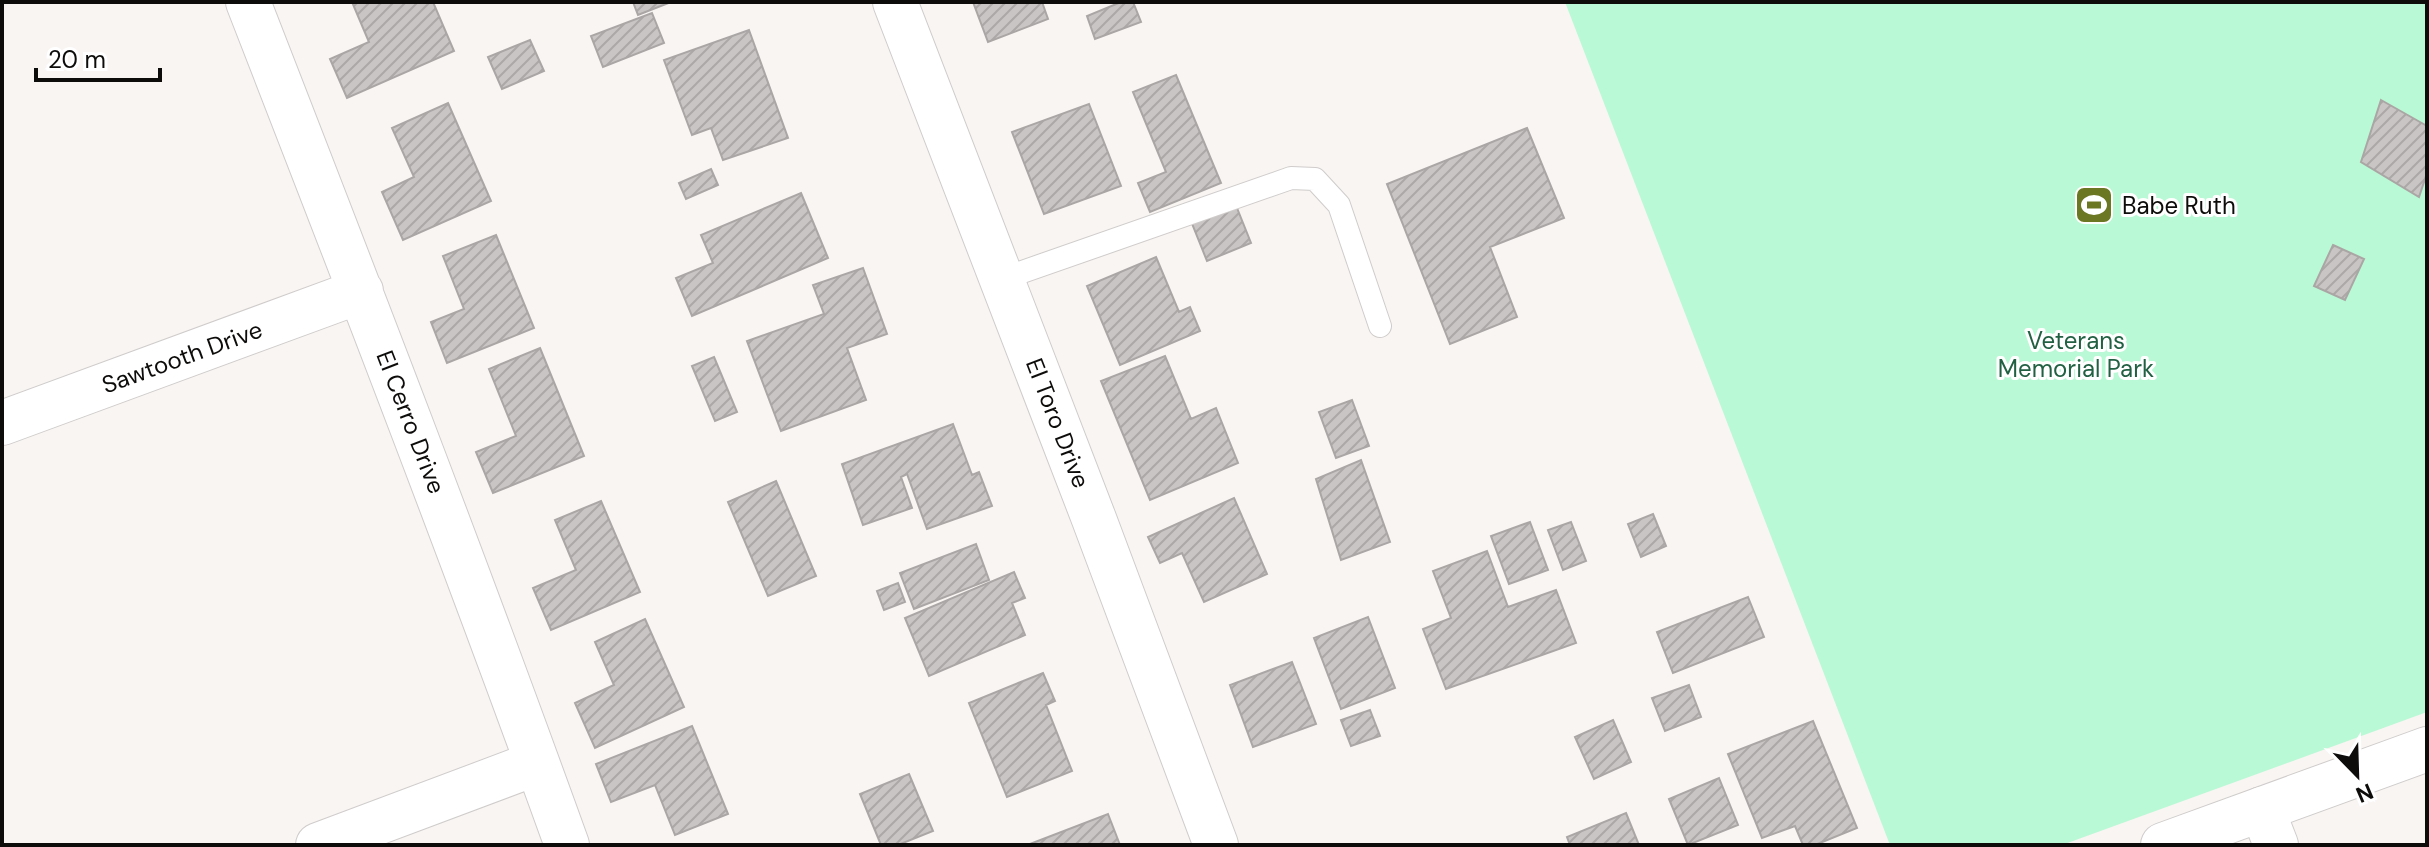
<svg xmlns="http://www.w3.org/2000/svg" width="2429" height="847" font-family="'DM Sans',sans-serif">
<defs>
<pattern id="building-hatch" width="6" height="6" patternUnits="userSpaceOnUse" patternTransform="scale(2)"><rect width="6" height="6" fill="#c8c5c4"/><path d="M-1 1l2-2M0 6l6-6M5 7l2-2" fill="none" stroke="#aba8a7"/></pattern>
</defs>
<rect width="100%" height="100%" fill="#f8f5f3"/>
<path fill="#baf9d5" d="M1565 2H2427V712L2062 845H1890Z"/>
<path fill="url(#building-hatch)" stroke="#aaa6a5" stroke-width="2" d="M352 2H433L454 51 347 98 330 59 369 42Z
M633 2H671L638 15Z
M973 2H1042L1048 19 988 42Z
M1121 2H1133L1141 22 1095 39 1087 16Z
M652 13 664 43 603 67 591 36Z
M749 30 788 138 723 160 711 128 692 135 664 60Z
M530 40 544 71 502 89 488 57Z
M1176 75 1221 183 1150 212 1138 183 1166 172 1133 92Z
M2381 100 2427 126V173L2419 197 2361 162Z
M448 103 491 201 403 240 382 192 414 177 392 128Z
M1089 104 1121 186 1044 214 1012 132Z
M1527 128 1564 218 1490 247 1517 317 1450 344 1387 184Z
M711 169 718 185 686 199 679 183Z
M801 193 828 258 692 316 676 278 713 263 701 235Z
M1235 203 1251 243 1207 261 1191 221Z
M496 235 534 328 447 363 431 322 464 309 443 256Z
M2333 245 2364 259 2345 300 2314 286Z
M1156 257 1179 312 1190 307 1200 331 1120 365 1087 286Z
M863 268 887 334 847 348 866 400 781 431 747 341 824 314 813 285Z
M540 348 584 456 493 493 476 452 516 436 489 369Z
M1165 356 1191 419 1216 408 1238 463 1150 500 1101 381Z
M714 357 737 412 715 421 692 366Z
M1352 400 1369 446 1336 458 1319 412Z
M953 424 972 475 979 472 992 506 927 529 907 474 901 477 912 508 863 525 842 464Z
M1361 460 1390 542 1341 560 1316 479Z
M776 481 816 576 768 596 728 502Z
M1234 498 1267 574 1204 602 1182 553 1160 563 1148 537Z
M601 501 640 592 551 630 533 588 576 570 555 520Z
M1653 514 1666 546 1641 557 1628 524Z
M1530 522 1548 570 1509 584 1491 536Z
M1571 522 1586 561 1563 570 1548 530Z
M976 544 989 580 914 609 900 573Z
M1487 551 1508 607 1556 590 1576 643 1446 689 1423 629 1451 618 1433 571Z
M1014 572 1025 598 1012 603 1025 635 929 676 905 618Z
M898 583 905 602 884 610 877 591Z
M1748 597 1764 637 1673 673 1657 632Z
M1368 617 1395 688 1341 709 1314 638Z
M645 619 684 707 595 748 575 703 614 685 595 642Z
M1292 662 1316 724 1253 747 1230 685Z
M1043 673 1055 701 1046 705 1072 771 1007 797 969 703Z
M1689 685 1701 717 1665 731 1652 698Z
M1370 710 1380 736 1351 746 1341 720Z
M1613 720 1631 762 1594 779 1575 737Z
M1813 721 1857 828 1815 845H1803L1795 826 1762 838 1728 754Z
M692 726 728 814 675 835 655 785 611 802 596 764Z
M909 774 933 831 898 845H881L860 794Z
M1719 778 1738 825 1688 845 1669 799Z
M1626 813 1639 845H1570L1567 837Z
M1108 814 1120 845H1030V844Z"/>
<g fill="none" stroke-linecap="round" stroke-linejoin="round">
<defs>
<path id="lane" d="M1002 279 1291 178 1315 179 1339 205 1380 326"/>
<path id="street" d="M248 2C357 282 465 562 567 845
M895 2 1094 519 1216 845
M2 423 361 291
M2262 809 2276 845
M318 845 537 763"/>
<path id="secondary" d="M2163 845 2427 749"/>
</defs>
<use href="#lane" stroke="#cfcccb" stroke-width="24"/>
<use href="#street" stroke="#cfcccb" stroke-width="46"/>
<use href="#secondary" stroke="#cfcccb" stroke-width="46"/>
<use href="#lane" stroke="#fff" stroke-width="22"/>
<use href="#street" stroke="#fff" stroke-width="44"/>
<use href="#secondary" stroke="#fff" stroke-width="44"/>
</g>
<defs>
<symbol id="stadium-square" viewBox="-11 -11 22 22"><rect x="-9" y="-9" width="18" height="18" rx="4" fill="#6c7723" stroke="#fff"/><path d="M0-5a6.5 5 0 1 0 0 10a6.5 5 0 1 0 0-10ZM-3.5-1.8h7v3.6h-7Z" fill="#fff"/></symbol>
</defs>
<g fill-rule="evenodd">
<use href="#stadium-square" x="2072" y="183" width="44" height="44"/>
</g>
<g text-anchor="middle" dominant-baseline="central" stroke-width="6" stroke-linejoin="round" paint-order="stroke">
<g font-size="24" fill="#0d0c0b" stroke="#fff" text-anchor="start">
<text x="2122" y="205">Babe Ruth</text>
</g>
<g font-size="24" fill="#216042" stroke="#fff">
<text x="2076" y="340">Veterans<tspan x="2076" dy="28">Memorial Park</tspan></text>
</g>
<g font-size="24" fill="#0d0c0b" stroke="#fff">
<text transform="translate(182 357) rotate(-20)">Sawtooth Drive</text>
<text transform="translate(411 422) rotate(69)">El Cerro Drive</text>
<text transform="translate(1058 423) rotate(69)">El Toro Drive</text>
</g>
</g>
<rect width="2429" height="847" fill="none" stroke="#0d0c0b" stroke-width="8"/>
<g transform="translate(2357 775) rotate(157)" stroke="#ffffff" stroke-width="6" paint-order="stroke">
<path d="M0-6L14 30L0 20L-14 30Z" fill="#0d0c0b"/>
<text y="-12" font-size="22" font-weight="bold" text-anchor="middle" fill="#0d0c0b">N</text>
</g>
<path d="M36 68v12h124v-12" fill="none" stroke="#0d0c0b" stroke-width="4"/>
<text x="48" y="68" font-size="24" fill="#0d0c0b" stroke="#ffffff" stroke-width="6" paint-order="stroke">20 m</text>
</svg>
